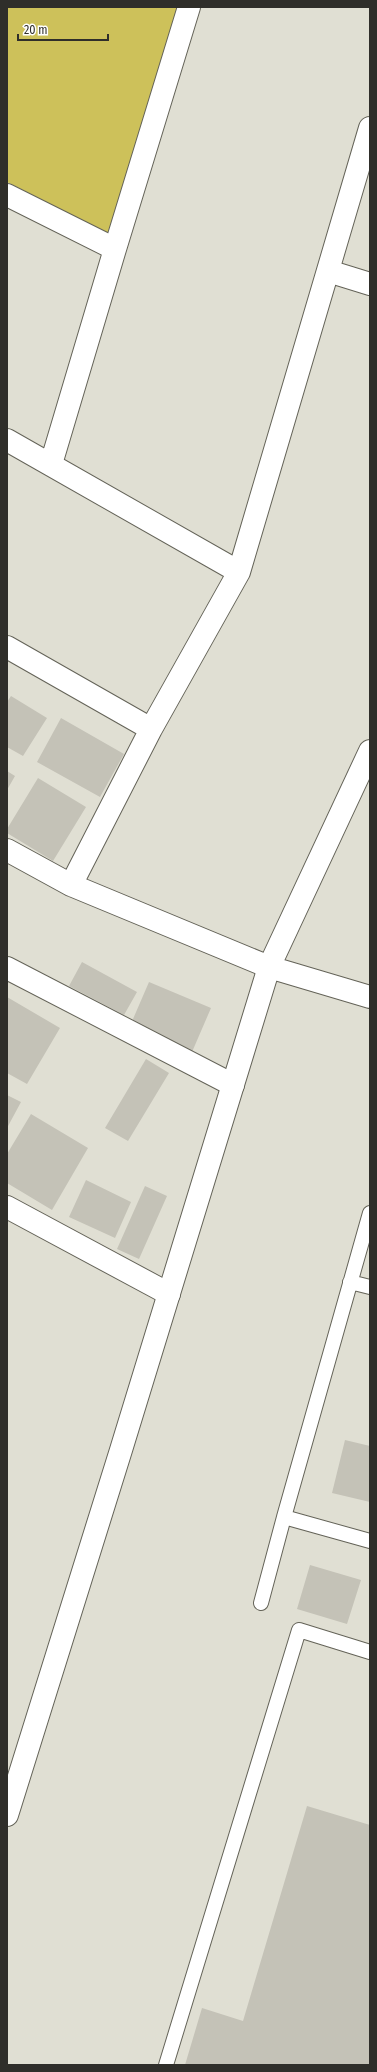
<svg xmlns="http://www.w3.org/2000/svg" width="377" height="2072" font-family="'Fira Sans Condensed',sans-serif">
<rect width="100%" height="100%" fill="#e0dfd3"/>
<path fill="#cdc15a" d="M7 7H181L111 235 7 182Z"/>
<path fill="#c4c2b7" d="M11 696 47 718 23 756 7 747V702Z
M61 718 124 754 100 797 37 762Z
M7 771 15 776 7 790Z
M38 778 86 807 53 861 7 833V829Z
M82 962 137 992 124 1015 69 986Z
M149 982 211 1008 192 1052 130 1026Z
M7 997 60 1028 27 1084 7 1073Z
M146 1059 169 1073 128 1141 105 1128Z
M7 1095 21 1102 7 1128Z
M31 1114 88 1148 52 1210 7 1183V1154Z
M86 1180 131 1202 115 1238 69 1217Z
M145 1186 167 1196 139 1259 117 1249Z
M345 1440 370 1446V1502L332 1493Z
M310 1565 361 1580 347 1624 297 1609Z
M307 1806 370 1825V2065H185L202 2008 243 2021Z"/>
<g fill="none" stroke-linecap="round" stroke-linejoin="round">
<defs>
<path id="lane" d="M350 1282 370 1287
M284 1517 370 1213
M261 1603 284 1517 370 1541
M166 2065 299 1630 370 1652"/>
<path id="street" d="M7 195 115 249
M328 271 370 284
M7 440 239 572
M51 464 115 249 189 7
M7 647 151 729
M7 850 71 885 269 967
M71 885 151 729 239 572 370 128
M7 968 233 1085
M7 1207 169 1294"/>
<path id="secondary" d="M269 967 370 997
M7 1815 121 1450 269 967 370 751"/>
</defs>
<use href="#lane" stroke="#646358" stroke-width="16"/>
<use href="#street" stroke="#646358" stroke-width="24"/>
<use href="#secondary" stroke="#646358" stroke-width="24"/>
<use href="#lane" stroke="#fff" stroke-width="14"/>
<use href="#street" stroke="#fff" stroke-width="22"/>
<use href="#secondary" stroke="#fff" stroke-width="22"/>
</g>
<rect width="377" height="2072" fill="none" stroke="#2f2e2a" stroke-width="16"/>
<path d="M18 34v6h90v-6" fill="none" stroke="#2f2e2a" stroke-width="2"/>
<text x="24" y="34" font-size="12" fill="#2f2e2a" stroke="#ffffff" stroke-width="3" paint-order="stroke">20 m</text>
</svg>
